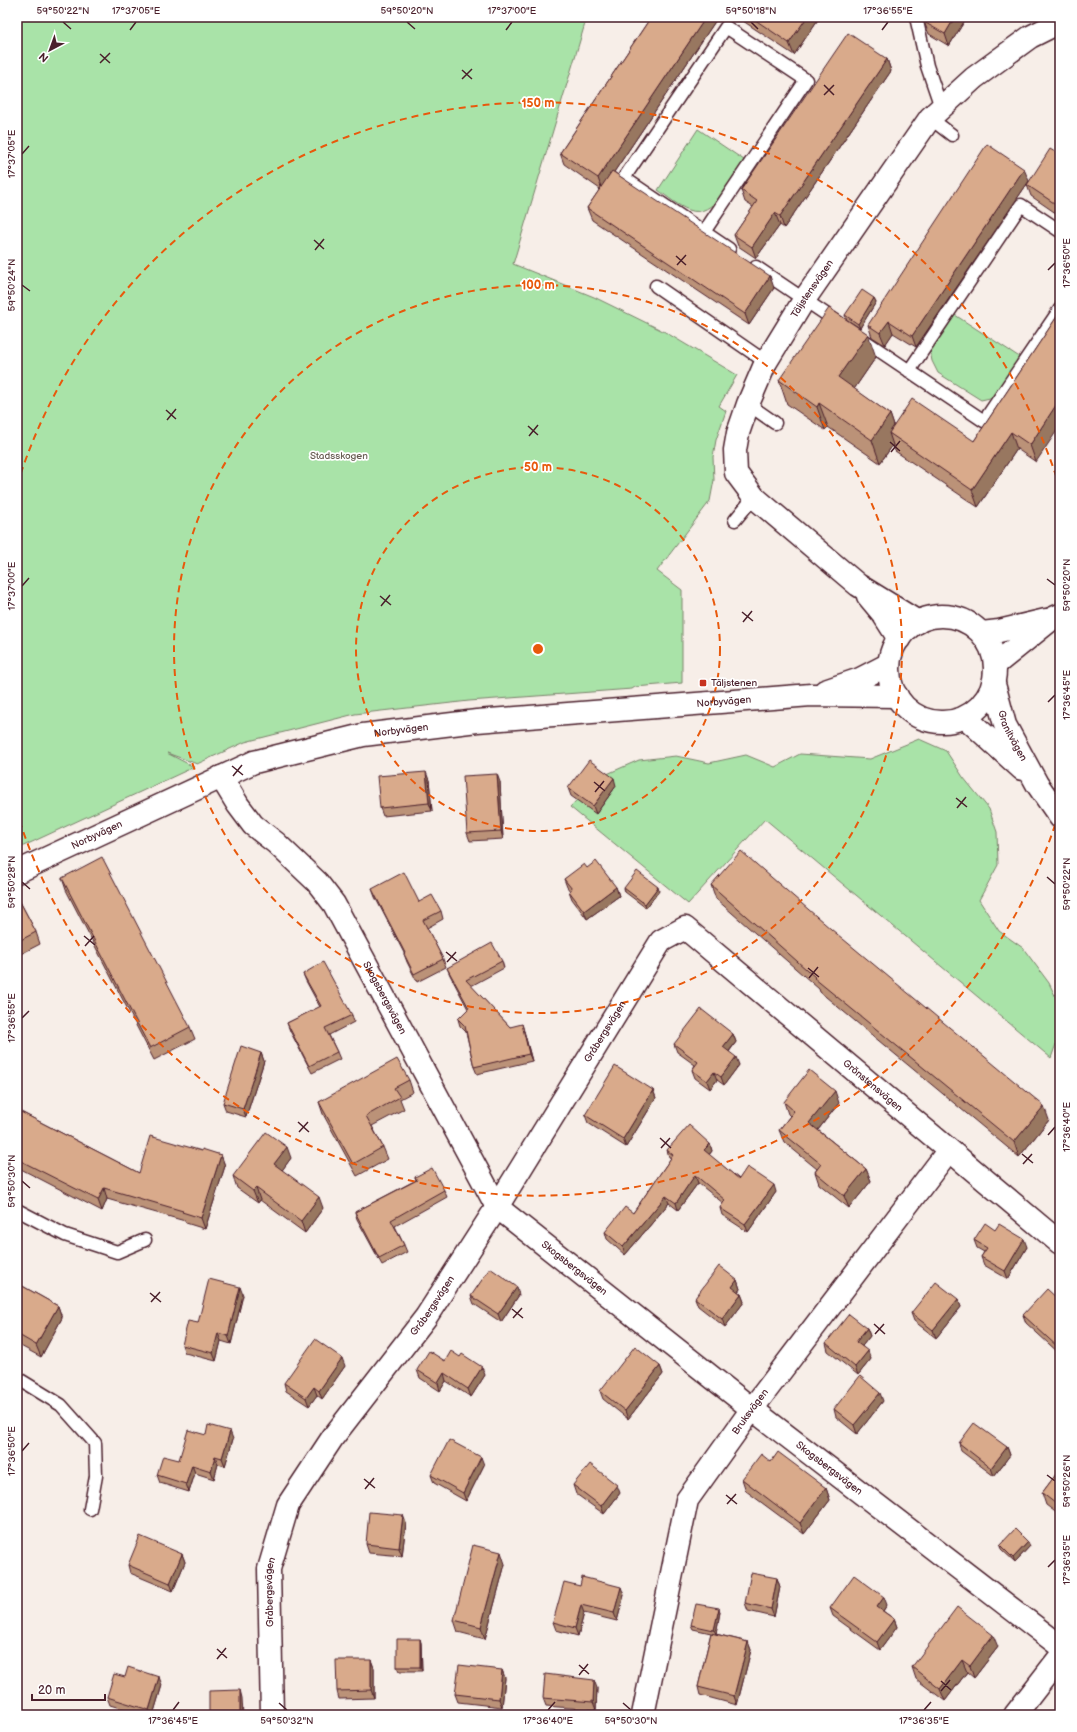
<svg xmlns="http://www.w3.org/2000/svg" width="1077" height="1732" font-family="'Balsamiq Sans',sans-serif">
<rect width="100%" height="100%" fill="#f7eee8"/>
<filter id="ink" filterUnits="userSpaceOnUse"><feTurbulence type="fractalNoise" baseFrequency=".025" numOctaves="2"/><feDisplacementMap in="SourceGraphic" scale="8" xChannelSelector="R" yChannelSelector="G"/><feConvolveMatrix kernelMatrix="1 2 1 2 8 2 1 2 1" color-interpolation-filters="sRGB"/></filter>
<g filter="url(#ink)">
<path fill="#a9e3a8" stroke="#7a816a" d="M17 17H587L513 264 594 297 665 332 737 375 719 406 726 411 716 440 713 457 714 480 710 501 657 571 682 590V683L635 687 632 689 469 701 355 714 245 742 197 764 167 753 194 767 17 849Z
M698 129 744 160C733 177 714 220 689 210 678 206 668 197 658 190Z
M955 315 1021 358 998 394 990 398 981 400 938 373 932 361 930 351Z
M919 739 946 751 963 777 989 809 997 832 998 865 979 900 999 931 1023 948 1049 983 1060 1006V1033L1051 1058 765 819 688 904 570 807 598 778 639 760 676 756 709 763 746 755 775 767 800 754 870 759Z"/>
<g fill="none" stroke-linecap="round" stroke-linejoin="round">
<defs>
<path id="lane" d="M916 17 927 66 941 107
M930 118 952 135
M704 232 806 80 726 27 624 178 729 249
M756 267 839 323
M656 286 766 362
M859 337 984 421 1060 309
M909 371 1021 205 1060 231
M748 404 775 423
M735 520 754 497
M17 1210 65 1235 117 1252 145 1240
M17 1378 61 1405 95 1443 96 1476 90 1509"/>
<g id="street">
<path d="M868 596 883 614 899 639"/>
<path id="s1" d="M918 622 858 585 754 497 736 473 735 450 738 433 748 404 766 362 804 300 930 118 974 78 1030 37 1060 22"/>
<path id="s2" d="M994 684 1005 725 1037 784 1060 817"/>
<path d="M966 718 1022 769"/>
<path id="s3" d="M221 777 238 805 253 825 276 843 317 882 334 904 497 1207 752 1409 1060 1646"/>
<path id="s4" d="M272 1715 269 1569 288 1505 333 1437 426 1317 497 1207 661 941 685 928 1060 1243"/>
<path id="s5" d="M643 1715 687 1500 752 1409 949 1150"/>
<path d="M1015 1715 1060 1657"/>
</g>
<g id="secondary">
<circle cx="942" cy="669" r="53"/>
<path d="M982 633 999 631 1046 620"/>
<path d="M996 664 1053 618 1060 615"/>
<path d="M825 691 860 679 889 664"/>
<path id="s6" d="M17 872 254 762 363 735 477 721 811 695 897 696"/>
</g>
</defs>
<use href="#lane" stroke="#4a1f2b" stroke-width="15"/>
<use href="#street" stroke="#4a1f2b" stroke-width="25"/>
<use href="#secondary" stroke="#4a1f2b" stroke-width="25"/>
<use href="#lane" stroke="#fff" stroke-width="12"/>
<use href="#street" stroke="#fff" stroke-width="22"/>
<use href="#secondary" stroke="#fff" stroke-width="22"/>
</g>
<path fill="#bb9278" stroke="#4a1f2b" d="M651 17H718L614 172 774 288 749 325 592 220 587 208 600 189 564 164 560 153Z
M737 17H818L819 18 794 55Z
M967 17 949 46 929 34 924 22Z
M887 59 891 71 784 228 780 225 756 258 738 246 734 235 753 207 745 202 741 190Z
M1060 155V216L1031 196 1027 185Z
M1029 181 916 347 893 333 885 345 872 337 868 325Z
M874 298 876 302 860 328 846 319 845 315Z
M1060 312 1036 462 1017 449 978 507 895 451 893 445 880 463 828 427 825 430 787 404 779 380 876 357 854 389 890 414 894 426 974 441Z
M429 780 432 811 383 816 380 808Z
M500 782 503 839 470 841 467 833Z
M616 786 596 814 571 796 568 788Z
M587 868 616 887 619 896 587 919 572 899 569 891H570L567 887 564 879Z
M62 878 190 1027 195 1039 154 1060 66 890Z
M711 885 1049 1120 1019 1157 820 992 819 989 716 899Z
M624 888 659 891 646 908 625 892Z
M372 889 419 902 441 911 443 919 427 928 443 959 446 967 417 982 407 962 404 954V953L375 897Z
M17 896 36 932 40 944 17 956Z
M502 961 504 968 471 986 510 1027 524 1031 532 1061 477 1074 474 1067 466 1032 460 1026 458 1019 468 1009 450 975 447 968Z
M303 974 352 1015 354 1022 329 1035 337 1052 340 1059 312 1073 290 1031 287 1023 320 1007 306 981Z
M733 1034 736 1042 729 1052 739 1065 724 1085 717 1080 710 1089 695 1078 692 1070 695 1065 677 1052 674 1044Z
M261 1053 264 1061 246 1117 226 1111 223 1103Z
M409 1080 413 1092 400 1099 404 1109 372 1126 383 1147 388 1159 357 1176 323 1114 319 1102Z
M653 1090 656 1098 626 1147 588 1123 585 1115Z
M784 1102 839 1103 818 1130 866 1169 871 1181 849 1208 819 1184 815 1172 817 1169 784 1142 779 1130 790 1116 788 1114Z
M17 1110 139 1173 202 1151 221 1155 225 1166 205 1229 186 1223 185 1221 107 1199 102 1211 17 1167Z
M710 1144 712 1151 709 1155 739 1179 776 1192 748 1232 722 1215 720 1208 723 1203 698 1183 678 1210 669 1203 625 1255 607 1239 605 1232 633 1213 671 1158 669 1157 667 1150Z
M291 1158 282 1170 323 1208 305 1233 260 1200 258 1203 237 1188 233 1176Z
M415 1177 444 1190 447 1197 395 1226 404 1245 407 1252 382 1265 357 1219 355 1212 416 1180Z
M995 1230 1027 1247 1008 1279 984 1265 981 1257 984 1252 977 1248 974 1240Z
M737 1280 740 1289 738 1292 741 1294 744 1302 725 1327 698 1306 695 1298Z
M17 1283 58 1306 62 1318 41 1357 17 1344Z
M243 1295 231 1344 221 1341 216 1361 185 1353 182 1345 198 1323Z
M519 1295 501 1322 474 1304 471 1296Z
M958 1299 961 1307 936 1338 914 1321 911 1313Z
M1060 1301V1354L1026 1323 1023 1315Z
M867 1328 870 1336 862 1346 871 1359 858 1375 828 1351 826 1343Z
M460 1357 485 1375 471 1397 446 1381 440 1391 420 1378 417 1370Z
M345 1366 322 1399 317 1395 309 1406 286 1391 284 1383Z
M660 1366 663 1374 628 1419 603 1399 600 1391Z
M883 1401 857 1434 836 1417 834 1409Z
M206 1435 233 1439 225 1466 218 1464 214 1479 195 1473 189 1492 160 1483 157 1475 179 1460Z
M959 1443 1007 1447 1010 1455 994 1476 961 1451Z
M771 1462 826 1488 830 1500 804 1534 746 1491 742 1479Z
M484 1465 466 1501 434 1483 431 1475Z
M1060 1469V1522L1057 1514H1058L1046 1505 1042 1493Z
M573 1485 620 1493 604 1514 576 1494Z
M406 1523 402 1556 369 1553 366 1544Z
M1000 1545 1030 1546 1015 1562 1001 1549Z
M182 1554 185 1562 173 1591 130 1573 128 1565Z
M505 1564 485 1639 458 1632 454 1620Z
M777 1578 780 1587 774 1617 748 1611 745 1603Z
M580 1586 624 1595 617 1621 584 1613 578 1636 556 1630 553 1622Z
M887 1605 883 1611 894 1619 897 1627 880 1650 833 1616 830 1608Z
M720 1612 716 1634 748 1642 751 1650 737 1705 700 1695 698 1687 711 1633 693 1629 691 1625Z
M420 1639 421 1643 422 1671H399L397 1667Z
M998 1647 974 1678 967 1672 945 1701 916 1679 912 1667Z
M371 1660 374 1668V1698L339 1699 337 1691Z
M502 1670 505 1678 502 1707 458 1702 455 1694Z
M125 1677 162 1685 153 1715H143L110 1705 107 1697Z
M597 1688 596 1710 546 1706 543 1698Z"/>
<path fill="#987761" stroke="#4a1f2b" d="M706 17H718L602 190 598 178Z
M807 17H818L819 18 794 55 789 43Z
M955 17H967L949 46 945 34Z
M887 59 891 71 784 228 780 216Z
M1024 169 1029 181 916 347 912 336Z
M775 213 780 225 756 258 752 247Z
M770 276 774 288 749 325 745 314Z
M874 298 876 302 860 328 858 324Z
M889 321 893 333 885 345 880 333Z
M868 334 876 357 846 401 838 377Z
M1060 399V426L1036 462 1030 445Z
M819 403 828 427 825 430 817 407Z
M890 414 898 437 889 433 893 445 880 463 872 440Z
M1011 432 1017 449 978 507 972 490Z
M426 772 429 780 432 811 429 803Z
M497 774 500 782 503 839 501 831Z
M614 778 616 786 596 814 593 806Z
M616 887 619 896 587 919 584 911Z
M658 887 659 891 646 908 645 904Z
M522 1024 524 1031 532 1061 529 1054Z
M733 1034 736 1042 726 1055 723 1047Z
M261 1053 264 1061 246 1117 243 1109Z
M736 1057 739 1065 724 1085 721 1077Z
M714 1072 717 1080 710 1089 707 1081Z
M653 1090 656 1098 626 1147 623 1139Z
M835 1091 839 1103 814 1135 809 1123Z
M1044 1106 1049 1120 1019 1157 1014 1142Z
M710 1144 712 1151 707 1157 704 1150Z
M287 1147 291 1158 278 1176 274 1164Z
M221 1155 225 1166 205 1229 201 1218Z
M866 1169 871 1181 849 1208 844 1196Z
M695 1175 698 1183 678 1210 676 1203Z
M774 1185 776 1192 748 1232 745 1224Z
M104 1188 107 1199 102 1211 98 1200Z
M256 1188 260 1200 258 1203 253 1191Z
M666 1196 669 1203 625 1255 623 1247Z
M319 1197 323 1208 305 1233 301 1221Z
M1024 1239 1027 1247 1008 1279 1005 1271Z
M737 1280 740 1289 735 1295 732 1287Z
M240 1287 243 1295 231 1344 228 1336Z
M517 1287 519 1295 501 1322 498 1314Z
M741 1294 744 1302 725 1327 722 1319Z
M958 1299 961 1307 936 1338 933 1330Z
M58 1306 62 1318 41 1357 36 1345Z
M867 1328 870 1336 859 1350 856 1342Z
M218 1333 221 1341 216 1361 213 1353Z
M868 1351 871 1359 858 1375 855 1367Z
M342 1358 345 1366 322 1399 319 1391Z
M660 1366 663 1374 628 1419 625 1411Z
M482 1367 485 1375 471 1397 468 1389Z
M444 1373 446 1381 440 1391 438 1383Z
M314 1387 317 1395 309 1406 306 1398Z
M880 1393 883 1401 857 1434 854 1425Z
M230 1431 233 1439 225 1466 222 1458Z
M1007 1447 1010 1455 994 1476 991 1468Z
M215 1456 218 1464 214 1479 211 1471Z
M481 1457 484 1465 466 1501 463 1493Z
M192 1465 195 1473 189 1492 186 1484Z
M617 1485 620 1493 604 1514 601 1506Z
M826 1488 830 1500 804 1534 800 1523Z
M403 1515 406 1523 402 1556 399 1548Z
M1028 1542 1030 1546 1015 1562 1013 1558Z
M501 1552 505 1564 485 1639 481 1627Z
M182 1554 185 1562 173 1591 170 1583Z
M777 1578 780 1587 774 1617 771 1609Z
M621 1587 624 1595 617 1621 614 1613Z
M884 1597 887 1605 880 1615 877 1607Z
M581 1605 584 1613 578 1636 575 1628Z
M719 1608 720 1612 716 1634 714 1630Z
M894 1619 897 1627 880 1650 877 1642Z
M993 1635 998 1647 974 1678 970 1666Z
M420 1639 421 1643 422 1671 420 1667Z
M748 1642 751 1650 737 1705 734 1696Z
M371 1660 374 1668V1698L371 1690Z
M962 1660 967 1672 945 1701 940 1689Z
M502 1670 505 1678 502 1707 499 1699Z
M159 1677 162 1685 153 1715H151L149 1710Z
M594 1680 597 1688 596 1710 593 1702Z
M240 1690 242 1698 243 1715H240Z"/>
<path fill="#d9aa8b" stroke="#4a1f2b" d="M651 17H706L598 178 560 153Z
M751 17H807L789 43Z
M928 17H955L945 34 924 22Z
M848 33 887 59 780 216 775 213 752 247 734 235 757 201 741 190Z
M987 144 1024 169 912 336 889 321 880 333 868 325Z
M1050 149 1060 155V207L1027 185Z
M612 171 770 276 745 314 587 208Z
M862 290 874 298 858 324 845 315Z
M829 308 868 334 838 377 890 414 872 440 819 403 817 407 779 380Z
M1060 312V399L1030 445 1011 432 972 490 889 433 912 399 974 441Z
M589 760 614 778 593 806 568 788Z
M426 772 429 803 380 808 377 776Z
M497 774 501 831 467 833 463 776Z
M741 851 831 929 1044 1106 1014 1142 814 978 815 977 711 885Z
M102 857 190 1027 150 1048 62 878Z
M596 861 616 887 584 911 569 891 572 889 564 879 584 864 587 868Z
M637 871 658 887 645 904 624 888Z
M404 872 419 902 432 895 441 911 423 920 443 959 414 974 404 954 405 953 372 889Z
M17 896 36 932 17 942Z
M492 943 502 961 466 980 510 1027 522 1024 529 1054 474 1067 465 1026 458 1019 469 1008 447 968Z
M323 962 352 1015 325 1028 337 1052 309 1066 287 1023 321 1006 303 974Z
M701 1009 733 1034 723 1047 736 1057 721 1077 714 1072 707 1081 692 1070 698 1062 674 1044Z
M241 1046 261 1053 243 1109 223 1103Z
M397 1059 409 1080 394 1088 400 1097 366 1116 383 1147 353 1164 319 1102Z
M615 1066 653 1090 623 1139 585 1115Z
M809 1070 835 1091 809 1123 866 1169 844 1196 815 1172 821 1164 779 1130 794 1111 784 1102Z
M17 1110 139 1173 150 1136 202 1151V1149L221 1155 201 1218 182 1212 183 1211 104 1188 98 1200 17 1159Z
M689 1125 710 1144 704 1150 739 1179 747 1167 774 1185 745 1224 720 1208 725 1200 695 1175 676 1203 666 1196 623 1247 605 1232 625 1207 633 1213 673 1155 667 1150Z
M266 1132 287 1147 274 1164 319 1197 301 1221 256 1188 253 1191 233 1176Z
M432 1168 444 1190 391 1220 404 1245 379 1258 355 1212 417 1180 415 1177Z
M985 1223 995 1230 999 1224 1024 1239 1005 1271 981 1257 987 1248 974 1240Z
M719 1266 737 1280 732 1287 741 1294 722 1319 695 1298Z
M490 1268 517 1287 498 1314 471 1296Z
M209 1279 240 1287 228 1336 218 1333 213 1353 182 1345 188 1321 198 1323Z
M936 1282 958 1299 933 1330 911 1313Z
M17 1283 58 1306 36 1345 17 1334Z
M1047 1289 1060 1301V1349L1023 1315Z
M849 1314 867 1328 856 1342 868 1351 855 1367 826 1343Z
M315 1339 342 1358 319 1391 314 1387 306 1398 284 1383Z
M635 1346 660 1366 625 1411 600 1391Z
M429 1351 445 1361 451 1351 460 1357 462 1354 482 1367 468 1389 444 1373 438 1383 417 1370Z
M860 1376 880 1393 854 1425 834 1409Z
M974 1423 1007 1447 991 1468 959 1443Z
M208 1425 230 1431 222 1458 215 1456 211 1471 192 1465 186 1484 157 1475 163 1456 179 1460 188 1430 206 1435Z
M449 1440 481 1457 463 1493 431 1475Z
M778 1452 826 1488 800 1523 742 1479 761 1454 771 1462Z
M590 1464 617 1485 601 1506 573 1485Z
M1060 1469V1507L1042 1493Z
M1060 1511V1516L1057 1514Z
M369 1512 403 1515 399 1548 366 1544Z
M1015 1529 1028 1542 1013 1558 1000 1545Z
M140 1536 182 1554 170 1583 128 1565Z
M473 1545 501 1552 481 1627 454 1620Z
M751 1573 777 1578 771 1609 745 1603Z
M854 1575 884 1597 877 1607 894 1619 877 1642 830 1608Z
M582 1577 621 1587 614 1613 581 1605 575 1628 553 1622 564 1582 580 1586Z
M696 1604 719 1608 714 1630 691 1625Z
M957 1607 993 1635 970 1666 962 1660 940 1689 912 1667Z
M711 1633 748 1642 734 1696 698 1687Z
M397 1639H420V1667H397Z
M336 1660H371V1690L337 1691Z
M459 1665 502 1670 499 1699 455 1694Z
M128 1667 159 1677 149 1710 107 1697 114 1674 125 1677Z
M545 1674 594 1680 593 1702 543 1698Z
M240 1690V1715H209V1691Z"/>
</g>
<path fill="none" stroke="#4a1f2b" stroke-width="1.5" d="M63 22 71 29M407 22 415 29M751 22 758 29M130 30 136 22M506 30 512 22M882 30 888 22M100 54 110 63M100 63 110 53M462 70 472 79M462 79 472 69M824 85 834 95M824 95 834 85M22 154 29 146M314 240 324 249M315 250 324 239M676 256 686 265M677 265 686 255M1048 270 1055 263M22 285 30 291M166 410 176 419M167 420 176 409M528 426 538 435M529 436 538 425M890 442 900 451M891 452 900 441M1047 579 1055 585M22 586 29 578M380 596 391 605M381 606 390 595M742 612 753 621M743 622 752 611M1048 702 1055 695M232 766 243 775M233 776 242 765M594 782 605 791M595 792 604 781M956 798 967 807M957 808 966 797M1047 877 1055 884M22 882 30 889M84 936 95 945M85 946 94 936M446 952 457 961M447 962 456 952M808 968 819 977M809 978 818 967M22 1018 29 1011M298 1122 309 1132M299 1132 308 1122M1048 1135 1055 1127M660 1138 671 1148M661 1148 670 1138M1022 1154 1033 1163M1023 1164 1032 1154M22 1181 30 1188M150 1293 161 1302M151 1302 160 1292M512 1309 523 1318M513 1318 522 1308M874 1324 885 1334M875 1334 884 1324M22 1451 29 1443M1047 1475 1055 1481M364 1479 375 1488M365 1489 374 1478M726 1495 737 1504M727 1504 736 1494M1048 1567 1055 1560M217 1649 227 1658M217 1659 226 1648M579 1665 589 1674M579 1675 588 1664M941 1681 951 1690M941 1691 950 1680M279 1703 287 1710M623 1703 631 1710M173 1710 179 1702M548 1710 555 1702M924 1710 931 1702"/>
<g fill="none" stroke="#e8590c" stroke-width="2" stroke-dasharray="7 5">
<circle cx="538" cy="649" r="182"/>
<circle cx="538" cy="649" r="364"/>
<path d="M1059 813A546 546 0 0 1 17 813M17 485A546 546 0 0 1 1059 485"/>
</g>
<rect fill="#c8321e" stroke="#fff" stroke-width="1.5" x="699" y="679" width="8" height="8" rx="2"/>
<g text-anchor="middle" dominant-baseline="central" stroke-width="3.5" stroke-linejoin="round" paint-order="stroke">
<g font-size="10" fill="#4a1f2b" stroke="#fff">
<text stroke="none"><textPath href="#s1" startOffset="440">Täljstensvägen</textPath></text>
<text stroke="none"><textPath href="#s6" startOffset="736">Norbyvägen</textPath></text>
<text stroke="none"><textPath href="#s6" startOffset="412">Norbyvägen</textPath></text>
<text stroke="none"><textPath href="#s2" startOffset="55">Granitvägen</textPath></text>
<text stroke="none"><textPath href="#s6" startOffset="88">Norbyvägen</textPath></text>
<text stroke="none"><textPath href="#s3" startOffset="278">Skogsbergsvägen</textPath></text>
<text stroke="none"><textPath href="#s4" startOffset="783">Gråbergsvägen</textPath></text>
<text stroke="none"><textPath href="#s4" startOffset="1162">Grönstensvägen</textPath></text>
<text stroke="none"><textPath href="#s3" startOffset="614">Skogsbergsvägen</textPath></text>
<text stroke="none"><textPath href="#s4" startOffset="459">Gråbergsvägen</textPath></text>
<text stroke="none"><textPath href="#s5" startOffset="328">Bruksvägen</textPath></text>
<text stroke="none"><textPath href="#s3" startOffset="938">Skogsbergsvägen</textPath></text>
<text stroke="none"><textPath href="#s4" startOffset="123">Gråbergsvägen</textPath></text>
</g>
<g font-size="10" fill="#665a50" stroke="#fff">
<text x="339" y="456">Stadsskogen</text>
</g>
<g font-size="10" fill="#4a1f2b" stroke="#fff" text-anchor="start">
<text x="711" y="683">Täljstenen</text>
</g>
</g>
<circle cx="538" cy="649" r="6" fill="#e8590c" stroke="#fff" stroke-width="2"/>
<g font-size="12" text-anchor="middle" font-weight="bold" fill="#e8590c" stroke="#fff" stroke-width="3.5" stroke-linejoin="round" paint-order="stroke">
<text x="538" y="107">150 m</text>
<text x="538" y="289">100 m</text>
<text x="538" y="471">50 m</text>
</g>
<rect width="1077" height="1732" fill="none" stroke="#fff" stroke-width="44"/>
<g transform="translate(50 50) rotate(221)" stroke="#ffffff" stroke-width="3" paint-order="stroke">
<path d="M0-3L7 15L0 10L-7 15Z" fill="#4a1f2b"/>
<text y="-6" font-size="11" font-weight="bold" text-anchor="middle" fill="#4a1f2b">N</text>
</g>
<path d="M32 1694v6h73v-6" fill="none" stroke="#4a1f2b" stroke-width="2"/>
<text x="38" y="1694" font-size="12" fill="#4a1f2b" stroke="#ffffff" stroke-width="3" paint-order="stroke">20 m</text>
<rect x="22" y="22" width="1033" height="1688" fill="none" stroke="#4a1f2b" stroke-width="1.5"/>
<g font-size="10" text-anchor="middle" fill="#4a1f2b">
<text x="63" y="14">59°50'22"N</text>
<text x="136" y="14">17°37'05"E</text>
<text x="407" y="14">59°50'20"N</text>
<text x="512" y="14">17°37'00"E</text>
<text x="751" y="14">59°50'18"N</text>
<text x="888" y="14">17°36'55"E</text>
<text transform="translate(11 154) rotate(-90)" y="4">17°37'05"E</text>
<text transform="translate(1066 263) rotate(-90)" y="4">17°36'50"E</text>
<text transform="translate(11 285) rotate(-90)" y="4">59°50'24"N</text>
<text transform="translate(1066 585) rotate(-90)" y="4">59°50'20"N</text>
<text transform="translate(11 586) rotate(-90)" y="4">17°37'00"E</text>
<text transform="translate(1066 695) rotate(-90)" y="4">17°36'45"E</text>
<text transform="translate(11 882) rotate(-90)" y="4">59°50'28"N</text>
<text transform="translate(1066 884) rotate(-90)" y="4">59°50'22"N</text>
<text transform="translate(11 1018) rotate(-90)" y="4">17°36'55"E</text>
<text transform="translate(1066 1127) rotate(-90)" y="4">17°36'40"E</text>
<text transform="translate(11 1181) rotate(-90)" y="4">59°50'30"N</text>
<text transform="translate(11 1451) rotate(-90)" y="4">17°36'50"E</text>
<text transform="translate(1066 1481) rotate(-90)" y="4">59°50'26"N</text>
<text transform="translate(1066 1560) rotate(-90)" y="4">17°36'35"E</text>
<text x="173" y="1724">17°36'45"E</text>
<text x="287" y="1724">59°50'32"N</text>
<text x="548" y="1724">17°36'40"E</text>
<text x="631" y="1724">59°50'30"N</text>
<text x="924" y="1724">17°36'35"E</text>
</g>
</svg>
